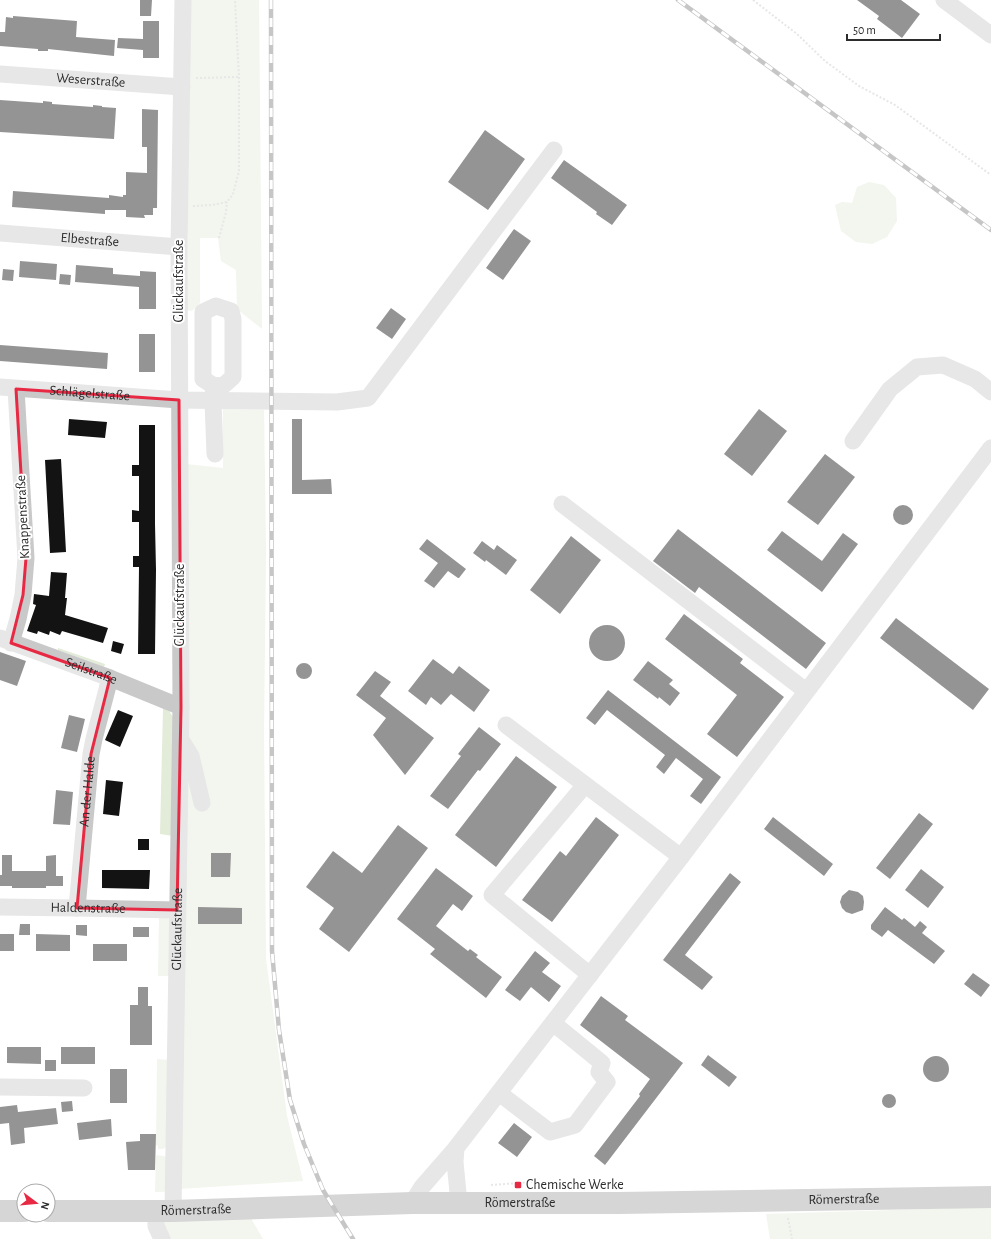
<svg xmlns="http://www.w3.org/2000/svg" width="991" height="1239" font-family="'Alegreya Sans',sans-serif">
<rect width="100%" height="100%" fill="#fff"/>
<path fill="#e3ebd9" d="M190 0H259L262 329 237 309 236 270 221 261 218 238H200V303L192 311 187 310Z
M869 182 884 185 896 198 897 221 887 237 872 244 856 242 841 231 835 205 842 202 852 203 857 187Z
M223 409 264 410 266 550 264 733 266 959 287 1116 303 1181 179 1189 186 464 223 468Z
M58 648 105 664 104 667 58 650Z
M163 708 169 711 173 717V836L160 834Z
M159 917 168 918 171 922V976H158Z
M157 1059 170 1060 169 1145 163 1149H158V1146L156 1145Z
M157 1155 169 1157 166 1189 164 1192H155L156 1156Z
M991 1207V1239H770L766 1214Z
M249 1215 263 1239H170L163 1224 167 1220Z"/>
<path fill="#131313" d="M140 0H152L151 16H140Z
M857 0H901L920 14 902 38 877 19 879 16Z
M13 16 77 21 76 37 115 40 114 56 48 49V51H38V49L0 46V32H5L6 17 13 18Z
M143 21H159V58H143V50L117 48 118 38 143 39Z
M0 100 43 103V101L52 102V104L93 107V105L102 106V107L116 108 114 139 0 132Z
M142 109 158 110 157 208H153V215H144L145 218 126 217V210H105V214L12 207 13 191 109 198V195L123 197V195H126V172L147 173V147H142Z
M485 130 525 159 488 210 448 182Z
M564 160 627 205 612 225 596 214 597 212 551 178Z
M514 229 531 241 503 280 486 268Z
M20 261 57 264 56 280 19 277Z
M76 265 113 268V274L140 276V271L156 272V309H139V287L75 282Z
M3 269 14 270 13 281 2 280Z
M60 274 71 275 70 285 59 284Z
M391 308 406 319 392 339 376 328Z
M139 334H155V372H139Z
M0 345 108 353 107 369 0 361Z
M759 409 787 431 752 476 724 454Z
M69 419 107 422 105 438 68 435Z
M292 419H302V480L331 479 332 494H292Z
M139 425H155V524L156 570 155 654H138L139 567H133V556H139V522H132V510L139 511V476H132V465H139Z
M825 454 855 477 818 525 787 502Z
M61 459 66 552 50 553 45 460Z
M893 515a10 10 0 1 1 20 0a10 10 0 1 1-20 0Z
M678 529 826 643 806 669 699 587 695 593 653 561Z
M782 531 822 561 843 533 858 544 822 592 767 550Z
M571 536 601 560 560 614 530 590Z
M427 539 466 569 459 578H458L448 571 434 588 424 581 438 563 419 549Z
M482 541 494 550 497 545 517 560 506 575 486 560 485 562 473 553Z
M51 572 67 573 65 598H67L65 615 108 628 103 643 62 631 60 635 50 631 49 635 38 631 37 634 27 631 36 605 33 604 34 594 49 596Z
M684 614 743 659 740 663 784 697 737 757 707 734 737 695 665 639Z
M896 618 989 689 973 710 880 638Z
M589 643a18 18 0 1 1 36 0a18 18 0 1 1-36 0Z
M113 641 124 644 121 654 111 651Z
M0 652 26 661 17 686 0 680Z
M433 659 453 674 459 666 490 690 474 712 451 694 441 705 431 697 426 705 408 691Z
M648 661 673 680 669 684 680 693 670 706 659 697 658 699 633 680Z
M296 671a8 8 0 1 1 16 0a8 8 0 1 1-16 0Z
M375 671 391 682 380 696 434 738 405 775 373 735 386 718 356 695Z
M608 690 721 777 701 804 690 796 703 779 676 758 664 774 656 767 665 755 607 710 595 725 586 718Z
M118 710 133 716 120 747 105 740Z
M69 715 85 719 77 752 61 748Z
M479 727 501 744 480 771 478 770 448 809 430 796 461 756 458 754Z
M516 756 557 787 496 867 455 835Z
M106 780 123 782 119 816 103 814Z
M56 790 73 792 70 825 53 824Z
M919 813 933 824 890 879 876 868Z
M596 817 619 835 552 922 522 900 560 851 566 856Z
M773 817 833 864 824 876 764 829Z
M398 825 428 848 349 952 319 929 334 908 306 887 333 851 362 873Z
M138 839H149V850H138Z
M211 853H231L230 877H211Z
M2 855H12V871H46V856L56 855V876H63V886H46V888H12V886H0V875H2Z
M436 868 473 896 462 911 453 904 436 926 468 951 470 949 478 955 476 957 502 977 486 998 430 954 435 949 397 919Z
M921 869 944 887 928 908 905 890Z
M102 870H150L149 889 102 888Z
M730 873 741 882 685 955 713 977 702 990 663 960Z
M849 890 858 892 863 896 864 902 863 910 852 914 846 912 842 908 840 902 842 896Z
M198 907 242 908V924H198Z
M885 907 902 920 904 918 915 927 920 921 927 927 922 933 945 951 934 964 888 930 882 937 871 929V925Z
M20 924H30V935H19Z
M76 925H87V936L76 935Z
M133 927H149V937H133Z
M0 934H14V951H0Z
M36 934 70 935V951H36Z
M93 944H127V961H93Z
M535 951 550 963 542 972 561 986 549 1002 531 987 520 1001 505 990Z
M973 973 990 985 981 997 964 984Z
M138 987H148V1006H152V1045H130V1005H138Z
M601 996 628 1016 625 1020 683 1063 605 1165 594 1156 640 1096 639 1094 650 1079 580 1025Z
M7 1047H41V1064L7 1063Z
M61 1047H95V1064H61Z
M708 1055 737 1077 729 1087 701 1065Z
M923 1069a13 13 0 1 1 26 0a13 13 0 1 1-26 0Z
M45 1060H56V1071H45Z
M110 1069H127V1103H110Z
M882 1101a7 7 0 1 1 14 0a7 7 0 1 1-14 0Z
M72 1101 73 1111 62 1112 61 1102Z
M17 1105 18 1112 56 1108 58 1124 24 1128 25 1143 11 1145 9 1123 0 1124V1107Z
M111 1119 112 1136 79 1140 77 1123Z
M514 1123 532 1137 517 1157 498 1143Z
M140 1134H156L155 1170H128L126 1142 140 1141Z"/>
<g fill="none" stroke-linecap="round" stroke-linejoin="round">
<path stroke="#c9c9c9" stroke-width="2" stroke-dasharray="2 2" stroke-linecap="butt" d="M753 0 797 34 825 61 859 86 895 105 991 175
M196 78 239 77
M193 206 212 205 227 202 233 194 239 171V77L235 0
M219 238 226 212 227 202
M491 1185 533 1182 550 1185
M788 1218 792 1239"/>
<g stroke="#c9c9c9" stroke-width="17">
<path d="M944 0 991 35"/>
<path id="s1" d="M0 74 182 87"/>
<path id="s2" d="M0 233 179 247"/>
<path d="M214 386 224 385 233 377V319L231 311 216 306 203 312V379L214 386 213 401 215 454"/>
<path id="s3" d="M0 387 179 400 337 402 368 398 554 150"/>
<path d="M853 441 890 389 917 367 943 365 975 379 991 392"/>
<path d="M562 504 806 691"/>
<path id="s4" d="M0 638 110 678 181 707"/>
<path d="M11 643 18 619 23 595 26 558 16 389"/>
<path d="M506 725 681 857"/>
<path d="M181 740 191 756 202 803"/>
<path d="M585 785 492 895 590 975"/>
<path id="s5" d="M0 907 77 908 177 910"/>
<path id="s6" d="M77 908 91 754 94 739 110 678"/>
<path d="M0 1087 84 1088"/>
<path d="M499 1093 550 1132 575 1125 607 1082 599 1072 602 1063 553 1023"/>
<path d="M412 1203 422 1187 456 1148"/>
<path d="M459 1203 455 1162 456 1148 681 857 991 448"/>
<path d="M156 1211V1226L162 1239"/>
<path id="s7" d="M173 1211 181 707 179 247 183 0"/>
</g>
<g stroke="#a4a4a4" stroke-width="22">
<path d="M0 1211H24"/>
<path id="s8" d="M48 1211H173L412 1203H619L991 1197"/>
</g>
<defs>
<path id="rail" d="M271 0 272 951 279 1030 290 1100 304 1144 323 1190 353 1239
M678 0 991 230"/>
</defs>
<use href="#rail" stroke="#818181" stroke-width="4.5"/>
<use href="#rail" stroke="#fff" stroke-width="3" stroke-dasharray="9" stroke-linecap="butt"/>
</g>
<path d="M0 0H991V1239H0ZM16 389 179 400 181 707 177 910 77 908 91 754 110 678 11 643 23 595 26 558Z" fill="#fff" fill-opacity=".55" fill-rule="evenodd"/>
<path fill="none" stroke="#e82944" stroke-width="3" stroke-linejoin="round" d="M16 389 179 400 181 707 177 910 77 908 91 754 110 678 11 643 23 595 26 558Z"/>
<rect fill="#e82944" stroke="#fff" stroke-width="1.5" x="514" y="1181" width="8" height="8" rx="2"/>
<g text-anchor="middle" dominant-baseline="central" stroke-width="4" stroke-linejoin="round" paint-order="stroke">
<g font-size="14" fill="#2c2c2c" stroke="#fff">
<text stroke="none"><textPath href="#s1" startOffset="91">Weserstraße</textPath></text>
<text stroke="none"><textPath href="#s2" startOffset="90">Elbestraße</textPath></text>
<text transform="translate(179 281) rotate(-90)">Glückaufstraße</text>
<text stroke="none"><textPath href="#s3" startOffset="90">Schlägelstraße</textPath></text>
<text transform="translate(23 517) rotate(-93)">Knappenstraße</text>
<text transform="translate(180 605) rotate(-90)">Glückaufstraße</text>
<text stroke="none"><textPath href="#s4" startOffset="97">Seilstraße</textPath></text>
<text stroke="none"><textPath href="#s6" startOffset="117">An der Halde</textPath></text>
<text stroke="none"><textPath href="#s5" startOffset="88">Haldenstraße</textPath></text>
<text stroke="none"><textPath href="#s7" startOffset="282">Glückaufstraße</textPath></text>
<text stroke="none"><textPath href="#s8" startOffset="796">Römerstraße</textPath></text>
<text stroke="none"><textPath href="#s8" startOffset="472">Römerstraße</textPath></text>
<text stroke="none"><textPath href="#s8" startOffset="148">Römerstraße</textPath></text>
</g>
<g font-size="14" fill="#2c2c2c" stroke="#fff" text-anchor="start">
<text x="526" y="1185">Chemische Werke</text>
</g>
</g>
<g transform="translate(36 1203) rotate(106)"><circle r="19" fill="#ffffff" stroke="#ababab"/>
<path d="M0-3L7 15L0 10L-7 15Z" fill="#e82944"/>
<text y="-6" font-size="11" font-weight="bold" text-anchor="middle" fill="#2c2c2c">N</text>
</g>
<path d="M847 34v6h93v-6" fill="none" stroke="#2c2c2c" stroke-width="2"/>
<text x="853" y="34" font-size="12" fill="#2c2c2c" stroke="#ffffff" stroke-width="3" paint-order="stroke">50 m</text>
</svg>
